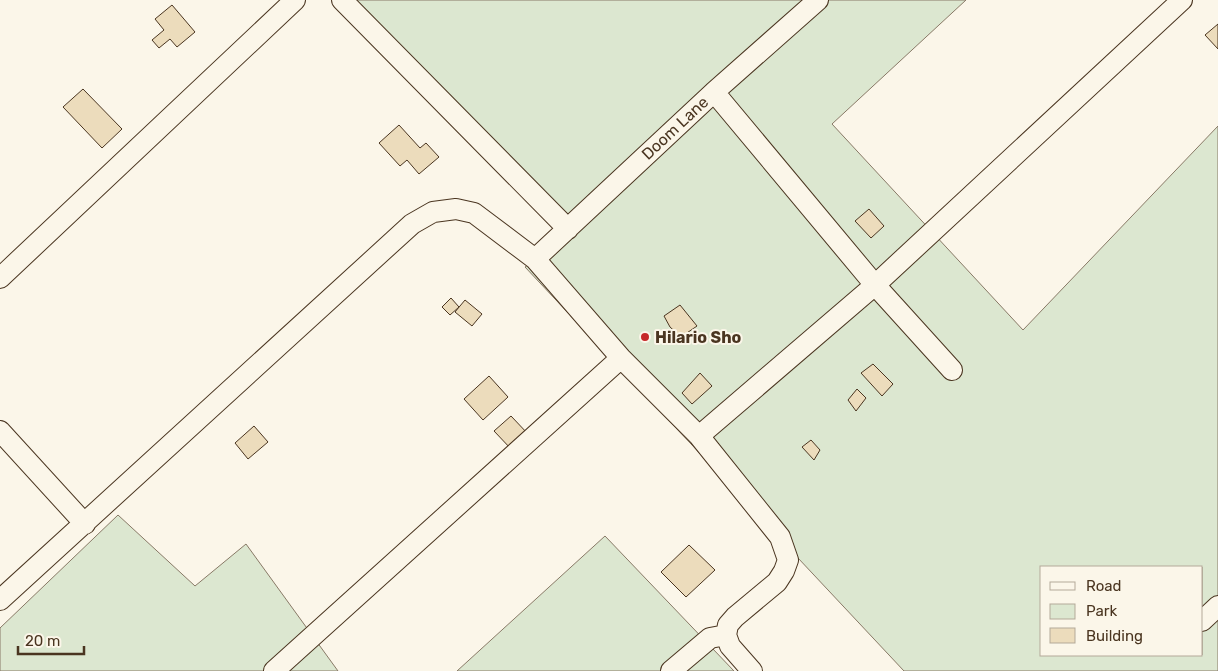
<svg xmlns="http://www.w3.org/2000/svg" width="1218" height="671" font-family="Rubik,sans-serif">
<rect width="100%" height="100%" fill="#fbf6e9"/>
<path fill="#dce7d0" stroke="#887966" fill-rule="evenodd" d="M349 0H966L832 124 1023 330 1218 126V671H904L525 267 567 238ZM1042 567H1202V655H1042Z
M118 515 195 586 246 544 338 671H0V628Z
M605 536 734 671H457Z"/>
<path fill="#ecdcbc" stroke="#4a3520" d="M172 5 195 32 177 47 170 39 159 48 152 40 164 30 155 19Z
M1218 24V49L1205 35Z
M83 89 122 129 102 148 63 107Z
M399 125 420 148 426 143 439 157 419 174 407 160 400 166 379 143Z
M869 209 884 226 871 238 855 221Z
M451 298 459 307 450 315 442 307Z
M465 300 482 314 472 326 455 312Z
M680 305 697 326 681 337 670 327 664 316Z
M873 364 893 384 882 396 861 373Z
M700 373 712 386 692 404 682 393Z
M489 376 508 397 483 420 464 399Z
M857 389 866 398 856 411 848 400Z
M511 416 529 435 512 450 494 431Z
M254 426 268 442 248 459 235 443Z
M811 440 820 450 814 460 802 447Z
M689 545 715 570 686 597 661 572Z"/>
<g fill="none" stroke-linecap="round" stroke-linejoin="round">
<defs>
<path id="street" d="M342 0 568 229
M714 92 875 285 952 370
M535 259 714 92 818 0
M0 278 295 0
M0 431 85 524
M699 436 875 285 1182 0
M0 600 412 224 433 212 456 209 474 213 535 259 621 358 699 436 780 537 788 560 784 571 777 582 735 617 728 625 726 635 730 646 752 671
M1202 621 1218 606
M274 671 621 358
M671 671 710 638 726 635"/>
</defs>
<use href="#street" stroke="#4a3520" stroke-width="22"/>
<use href="#street" stroke="#fbf6e9" stroke-width="20"/>
</g>
<circle fill="#c62828" stroke="#fbf6e9" stroke-width="2" cx="645" cy="337" r="5"/>
<g text-anchor="middle" dominant-baseline="central" stroke-width="4" stroke-linejoin="round" paint-order="stroke">
<g font-size="16" fill="#4a3520" stroke="#fbf6e9">
<text transform="translate(675 128) rotate(-43)">Doom Lane</text>
</g>
<g font-size="16" font-weight="bold" fill="#4a3520" stroke="#fbf6e9" text-anchor="start">
<text x="655" y="337">Hilario Sho</text>
</g>
</g>
<rect x="1040" y="566" width="162" height="90" fill="#fbf6e9" stroke="#b4a999"/>
<rect x="1050" y="582" width="25" height="8" fill="#fbf6e9" stroke="#b4a999"/>
<text x="1086" y="591" font-size="15" fill="#4a3520">Road</text>
<rect x="1050" y="604" width="25" height="15" fill="#dce7d0" stroke="#b4a999"/>
<text x="1086" y="616" font-size="15" fill="#4a3520">Park</text>
<rect x="1050" y="628" width="25" height="15" fill="#ecdcbc" stroke="#b4a999"/>
<text x="1086" y="641" font-size="15" fill="#4a3520">Building</text>
<path d="M18 646v8h66v-8" fill="none" stroke="#4a3520" stroke-width="2.5"/>
<text x="25" y="646" font-size="15" fill="#4a3520" stroke="#fbf6e9" stroke-width="4" paint-order="stroke">20 m</text>
</svg>
